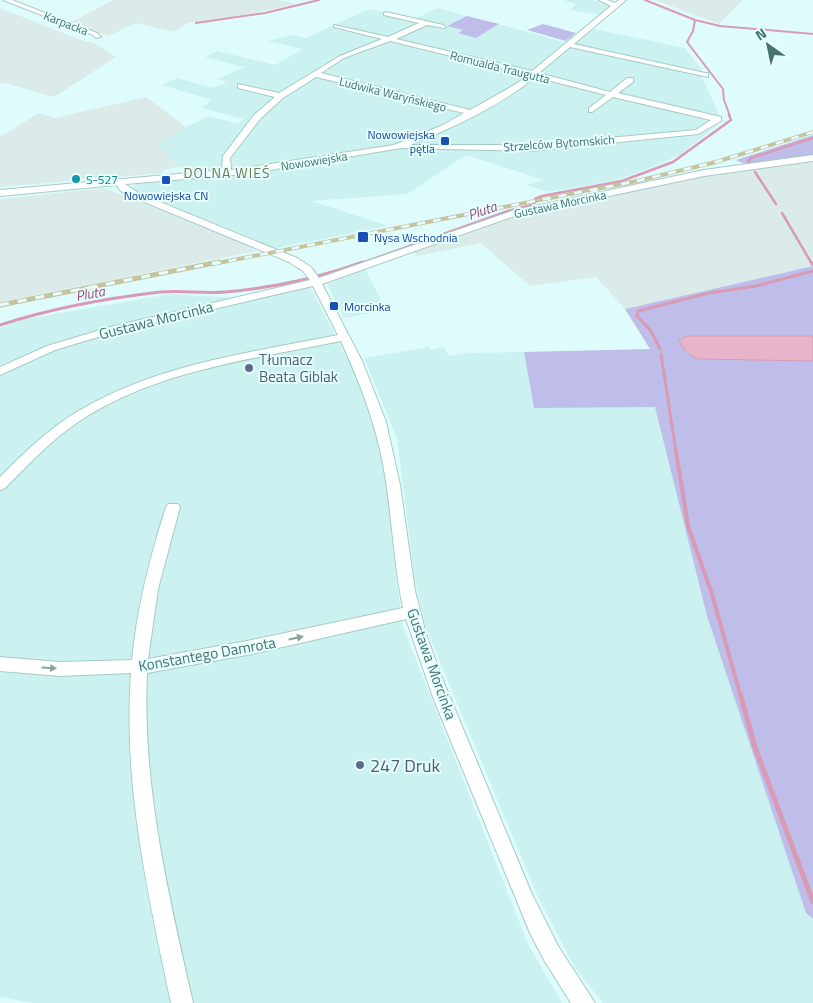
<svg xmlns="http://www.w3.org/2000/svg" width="813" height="1003" font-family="'Titillium Web',sans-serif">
<rect width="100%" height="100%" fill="#dffcfd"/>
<path fill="#cbf2f0" d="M563 0H593L612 6 601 15 570 10 576 4Z
M437 8 467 16 448 26 464 30 476 38 499 24 574 45 594 29 685 48 703 72 701 75 722 121 680 155 647 169 617 180 549 192 526 185 544 180 466 155 407 194 312 201 388 226 276 248 131 189 135 184 193 179 158 145 186 127 209 116 238 124 243 119 202 108 212 100 162 85 177 78 213 88 227 82 218 79 244 67 205 57 217 51 275 65 303 49 268 41 293 35 306 38 369 9 415 19Z
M365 269 386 310 344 318 327 284Z
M308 283 351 365 370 407 383 457 402 624 528 944 562 1003H32L0 997V328L20 320 170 294 235 298Z
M429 347 430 350 443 347 449 356 469 353 524 352 534 407 655 406 707 616 806 912 813 919V1003H603L575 968 538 897 425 626 415 582 397 438 364 358Z"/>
<path fill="#dbebe9" d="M113 0H277L297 4 225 19 188 23 174 32 136 23 108 36 70 23Z
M655 0H743L719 24Z
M0 8 78 39 94 43 116 57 54 97 5 83 0 84Z
M146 97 186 127 158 145 180 166 164 170V173L0 187V137L39 113 55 118Z
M813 156V266L625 309 596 277 530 286 481 243 418 256 412 251 547 203 741 163 758 165Z
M104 188 236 241 256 251 0 302V199Z"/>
<path fill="#bfbeea" d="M467 16 499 24 476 38 458 33 463 30 447 26Z
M543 24 576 33 566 41 527 30Z
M813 135V156C793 159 754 171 736 160Z
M813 266V919L806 913 707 616 655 407 534 408 524 352 650 349 625 309Z"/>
<path fill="#e7b4ca" stroke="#d99ab4" d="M687 336H813V361L699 359C689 356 683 350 679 340Z"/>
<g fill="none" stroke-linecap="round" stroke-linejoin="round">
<path stroke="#d99ab4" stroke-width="2" d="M645 0 695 20 693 31 687 42 723 89 724 100 730 116
M695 20 720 26 813 34
M196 23 265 13 319 0"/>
<path stroke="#d99ab4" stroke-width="2.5" d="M751 165 748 161 751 158 813 138
M755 172 776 204
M782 213 812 264
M359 264 508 211 532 205 535 203V199L542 196 622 181 673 162 731 120 729 115"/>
<path stroke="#d99ab4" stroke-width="3" d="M811 262 813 265
M0 325C49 309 109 298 160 292 182 290 204 294 225 292 272 288 319 278 363 262
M660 349 651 331 637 316 638 311 709 293 756 286 813 271
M661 354 676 452"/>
<path stroke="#d99ab4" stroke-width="4" d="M676 451 688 526 712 594 740 694"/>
<path stroke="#d99ab4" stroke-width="5" d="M740 693 755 747 813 902"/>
<defs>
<path id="street" d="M3 0H12L97 33 101 37 96 38 93 35Z
M599 0H607L615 3 619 0H626L574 44 705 73H708V77L570 47 539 73 610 92 627 78H633V82L618 93 721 117V121L698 134 531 151 401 148 246 174 125 184 138 193 297 258 311 267 319 278 512 211 704 170 813 155V161L704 176 514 216 322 284 362 361 386 422 400 485 415 591 426 634 442 678 531 892 558 946 595 1003H571L544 960 530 933 434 700 406 619 252 654 147 673C142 786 168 893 193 1003H171C148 894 123 786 131 673L60 676 0 671V657L60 662 132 660C137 607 150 557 166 507L168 504H178L180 507 158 589 148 659 252 640 403 608C393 560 392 511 383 464 375 421 359 381 341 341 253 359 158 370 81 420 52 439 29 464 5 488L0 490V477C23 454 45 432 72 415 151 365 248 353 338 335L313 286 118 331 55 350 0 375V367L47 346 110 327 310 280 303 271 289 262 132 197 122 192 116 185 0 196V190L222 170 223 156 254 115 275 97 238 88V84L279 93 340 56 382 39 334 27V25L388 37 419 23 384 15V13L386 12 443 25 446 27 445 28 427 25 396 39 532 71 611 6ZM390 41 528 75 516 84 470 110 321 73 344 58ZM316 77 464 113 443 125 394 145 231 170 230 158 260 119 283 98ZM535 77 606 95 589 108V112H592L613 97 711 120 696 130 531 145H410C453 127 499 107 535 77Z"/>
</defs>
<use href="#street" stroke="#a4cbc6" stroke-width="2"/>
<use href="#street" fill="#fff" fill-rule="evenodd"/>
<defs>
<path id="rail-far1" d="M213 264 637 181 716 162 813 132"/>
<path id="rail" d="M0 305 219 262"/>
</defs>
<use href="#rail-far1" stroke="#c6c49f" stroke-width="4"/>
<use href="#rail" stroke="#c6c49f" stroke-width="5"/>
<use href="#rail-far1" stroke="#e6feff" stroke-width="2.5" stroke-dasharray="8" stroke-linecap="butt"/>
<use href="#rail" stroke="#e6feff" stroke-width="3" stroke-dasharray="9" stroke-linecap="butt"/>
</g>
<defs><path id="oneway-solid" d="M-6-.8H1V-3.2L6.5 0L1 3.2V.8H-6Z" transform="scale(1.25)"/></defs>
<g fill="#87a59e">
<use href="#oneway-solid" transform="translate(296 638) rotate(-12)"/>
<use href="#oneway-solid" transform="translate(49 668) rotate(4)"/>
</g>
<g fill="#1a4fb4" stroke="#e6feff" stroke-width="2">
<rect x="440" y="136" width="10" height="10" rx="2.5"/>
<rect x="161" y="175" width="10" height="10" rx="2.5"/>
<rect x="357" y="231" width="12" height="12" rx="2.5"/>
<rect x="329" y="301" width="10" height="10" rx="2.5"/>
</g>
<circle fill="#0f9aa8" stroke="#e6feff" stroke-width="2" cx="76" cy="179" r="5"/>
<g fill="#5c6f8a" stroke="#e6feff" stroke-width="2">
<circle cx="249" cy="368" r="5"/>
<circle cx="360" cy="765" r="5"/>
</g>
<g text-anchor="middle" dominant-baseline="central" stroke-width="4" stroke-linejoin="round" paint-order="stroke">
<g font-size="12" fill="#46746a" stroke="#e6feff">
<text transform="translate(66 23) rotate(21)">Karpacka</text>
<text transform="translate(500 67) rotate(14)">Romualda Traugutta</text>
<text transform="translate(393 94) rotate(14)">Ludwika Waryńskiego</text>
<text transform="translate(559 143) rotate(-4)">Strzelców Bytomskich</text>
<text transform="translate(314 161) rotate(-9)">Nowowiejska</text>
<text transform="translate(560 204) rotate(-12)">Gustawa Morcinka</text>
</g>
<g font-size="12" fill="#164399" stroke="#e6feff" text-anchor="start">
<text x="435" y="134" text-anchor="end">Nowowiejska<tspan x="435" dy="14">pętla</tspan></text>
<text x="166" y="195" text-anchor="middle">Nowowiejska CN</text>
<text x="374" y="237">Nysa Wschodnia</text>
<text x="344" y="306">Morcinka</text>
</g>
<g font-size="12" fill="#0d838f" stroke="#e6feff" text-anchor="start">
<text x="86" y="179">S-527</text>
</g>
<g font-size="14" letter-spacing="1" fill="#72764d" stroke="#e6feff">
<text x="227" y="172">DOLNA WIEŚ</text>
</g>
<g font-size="14" font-style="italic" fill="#9e486b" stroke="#e6feff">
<text transform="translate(482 210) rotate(-19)">Pluta</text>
<text transform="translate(90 293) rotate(-10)">Pluta</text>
</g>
<g font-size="15" fill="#46746a" stroke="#e6feff">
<text transform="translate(156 320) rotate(-14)">Gustawa Morcinka</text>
<text transform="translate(207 654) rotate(-10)">Konstantego Damrota</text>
<text transform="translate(432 664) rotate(70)">Gustawa Morcinka</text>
</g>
<g font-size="15" fill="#4e5e75" stroke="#e6feff" text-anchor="start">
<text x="259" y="359">Tłumacz<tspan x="259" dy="17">Beata Giblak</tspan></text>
</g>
<g font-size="18" fill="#4e5e75" stroke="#e6feff" text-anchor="start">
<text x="370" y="765">247 Druk</text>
</g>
</g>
<g transform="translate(768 45) rotate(327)" stroke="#e6feff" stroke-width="4" paint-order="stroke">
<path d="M0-4L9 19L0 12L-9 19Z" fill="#46746a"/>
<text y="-8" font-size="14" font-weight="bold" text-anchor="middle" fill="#46746a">N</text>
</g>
</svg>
